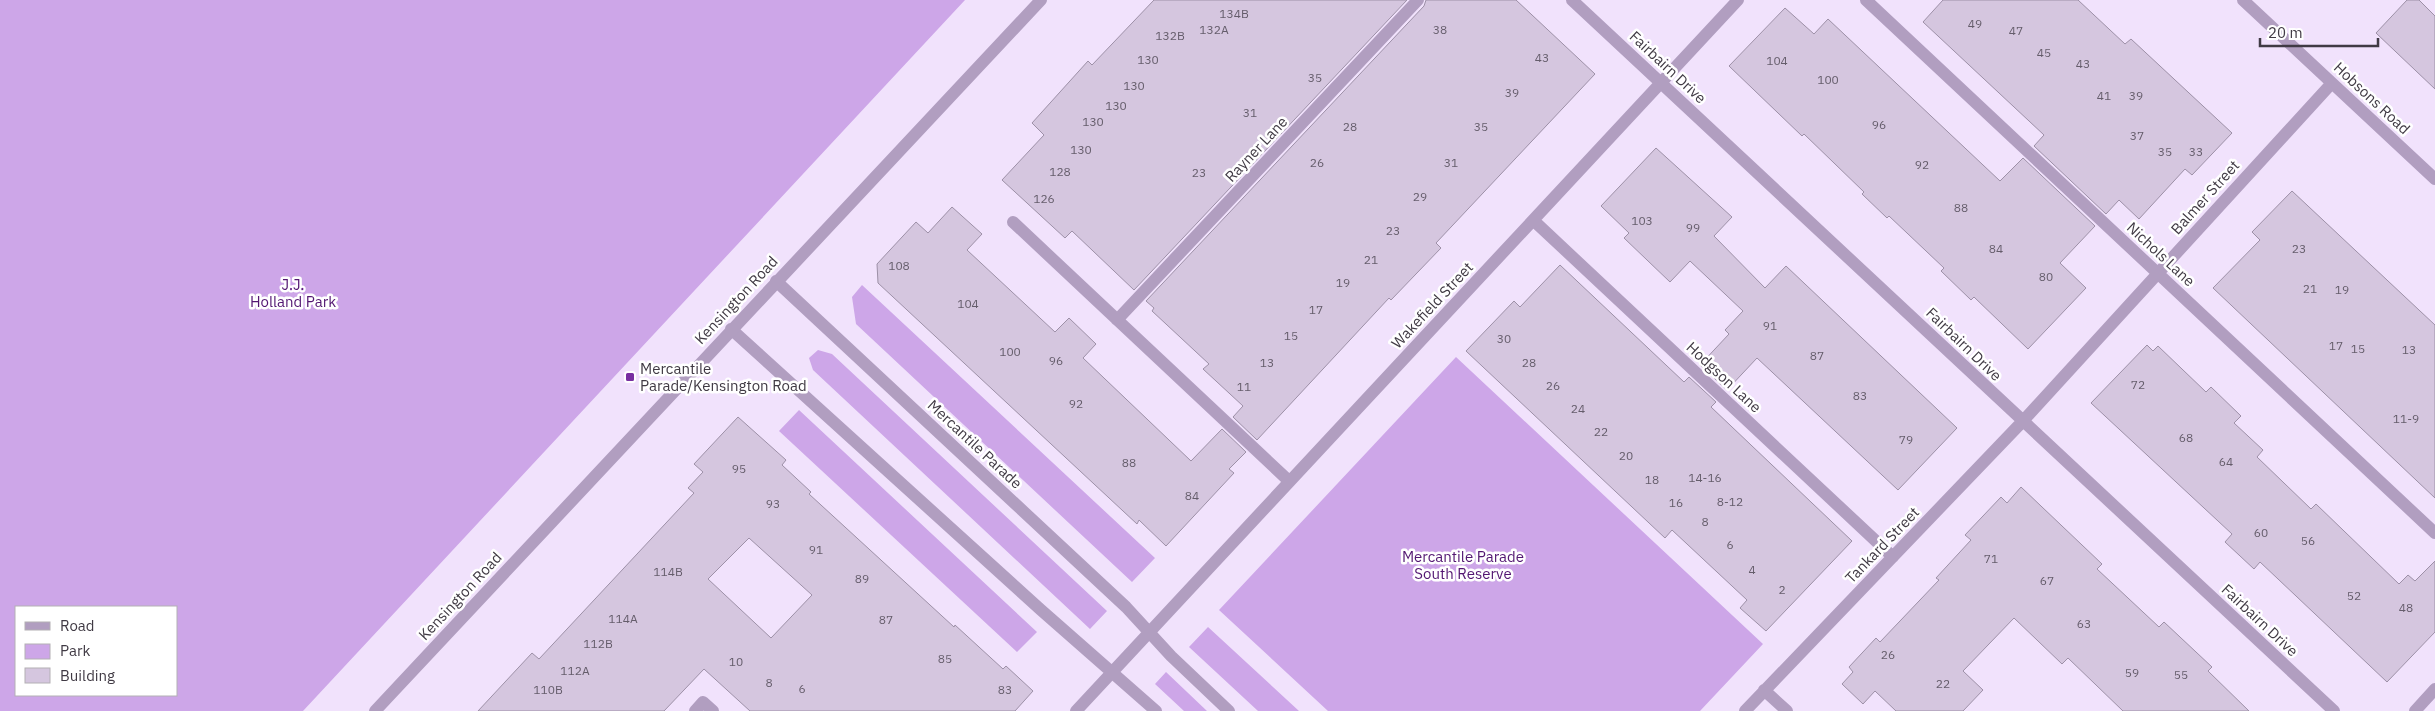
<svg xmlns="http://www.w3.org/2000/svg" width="2435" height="711" font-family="'IBM Plex Sans',sans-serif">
<rect width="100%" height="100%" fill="#f1e2fc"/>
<path fill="#cda6e8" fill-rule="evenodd" d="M0 0H965L303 711H0ZM16 607H176V695H16Z
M862 285 1155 558 1132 582 856 324 852 297Z
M818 350 832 354 1107 611 1090 629 813 370 809 358Z
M1456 357 1763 644 1700 711H1328L1219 610Z
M799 410 1037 632 1017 652 779 431Z
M1208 627 1299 711H1258L1189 647Z
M1166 672 1207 711H1184L1155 684Z"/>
<path fill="#d5c6df" stroke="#9d90a7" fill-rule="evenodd" d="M1154 0H1407L1134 290 1072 231 1065 238 1002 180 1044 135 1032 123 1088 61 1092 65Z
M1426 0H1516L1595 74 1436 243 1441 248 1391 300 1389 298 1257 440 1233 417 1243 406 1203 369 1209 364 1152 311 1154 308 1146 301 1424 6Z
M1943 0H2078L2125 44 2131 39 2232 133 2192 175 2185 169 2139 219 2119 200 2106 214 2034 146 2044 135 1923 22Z
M2407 0H2419L2435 16V89L2376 33Z
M1785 8 1814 34 1828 19 2000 181 2023 158 2095 226 2060 263 2086 288 2028 349 1974 297 1971 300 1941 271 1944 268 1889 216 1887 218 1862 194 1864 192 1804 134 1802 136 1729 66Z
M1656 148 1732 217 1714 236 1765 288 1786 266 1957 428 1898 490 1757 358 1727 390 1700 365 1729 334 1725 330 1743 311 1690 261 1670 282 1624 238 1629 233 1601 206Z
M2292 191 2435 325V498L2213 288 2260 240 2252 232Z
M952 207 982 234 967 250 1055 332 1069 318 1096 344 1083 358 1191 461 1222 429 1246 452 1229 469 1234 473 1166 546 1139 520 1137 524 878 283 877 264 916 222 928 233Z
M1560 265 1684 382 1689 377 1716 402 1711 407 1852 541 1766 631 1740 608 1747 600 1672 530 1665 538 1466 351 1514 301 1520 307Z
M2147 345 2153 351 2158 346 2206 392 2211 387 2241 416 2234 423 2263 450 2257 457 2311 509 2316 504 2399 584 2408 575 2415 581 2435 561V632L2387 682 2260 562 2254 569 2225 542 2232 534 2091 403Z
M738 417 786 460 782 465 811 492 809 494 954 627 955 625 1003 669 1006 666 1033 691 1015 711H750L704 669 664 711H478L532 653 539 659 694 493 688 488 703 472 694 464ZM749 538 812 595 771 638 708 579Z
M2021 487 2102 564 2097 569 2159 627 2164 622 2212 667 2208 671 2249 711H2123L2068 658 2062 664 2014 618 1963 671 1983 690 1963 711H1896L1875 691 1863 704 1842 684 1853 672 1849 667 1876 638 1880 642 1939 580 1936 578 1971 540 1965 535 2001 497 2007 503Z"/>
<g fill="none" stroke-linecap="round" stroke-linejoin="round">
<path stroke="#b19ec0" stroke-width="12" d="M1572 0 2334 711
M1866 0 2435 533
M2243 0 2435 179
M1533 220 1893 557
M1013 222 1289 481
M776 281 1126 607 1171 656 1229 711
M1117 320 1418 0
M731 329 1041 610 1156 711
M1764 690 1787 711
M695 711 703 702 713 711
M1076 711 1738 0
M1745 711 2022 422 2332 83
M2415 711 2435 689"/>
<path stroke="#b19ec0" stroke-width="12" d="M375 711 1041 0"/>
</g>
<rect fill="#782fa1" stroke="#fff" stroke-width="2" x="625" y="372" width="10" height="10" rx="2.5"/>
<g text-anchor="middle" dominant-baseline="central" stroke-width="5" stroke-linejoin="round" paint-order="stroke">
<g font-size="12" fill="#655d6b">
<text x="1234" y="13">134B</text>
<text x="1975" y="23">49</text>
<text x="1214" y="29">132A</text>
<text x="1440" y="29">38</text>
<text x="2016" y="30">47</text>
<text x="1170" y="35">132B</text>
<text x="2044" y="52">45</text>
<text x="1542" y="57">43</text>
<text x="1148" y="59">130</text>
<text x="1777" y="60">104</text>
<text x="2083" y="63">43</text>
<text x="1315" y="77">35</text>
<text x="1828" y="79">100</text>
<text x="1134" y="85">130</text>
<text x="1512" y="92">39</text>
<text x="2104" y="95">41</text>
<text x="2136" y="95">39</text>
<text x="1116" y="105">130</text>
<text x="1250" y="112">31</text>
<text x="1093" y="121">130</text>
<text x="1879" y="124">96</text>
<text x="1350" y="126">28</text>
<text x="1481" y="126">35</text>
<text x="2137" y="135">37</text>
<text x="1081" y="149">130</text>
<text x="2165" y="151">35</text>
<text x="2196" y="151">33</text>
<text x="1317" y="162">26</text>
<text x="1451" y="162">31</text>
<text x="1922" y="164">92</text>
<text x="1060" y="171">128</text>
<text x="1199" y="172">23</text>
<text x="1420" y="196">29</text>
<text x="1044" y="198">126</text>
<text x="1961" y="207">88</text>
<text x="1642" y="220">103</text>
<text x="1693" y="227">99</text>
<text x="1393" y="230">23</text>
<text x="1996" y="248">84</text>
<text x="2299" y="248">23</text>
<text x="1371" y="259">21</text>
<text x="899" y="265">108</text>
<text x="2046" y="276">80</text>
<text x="1343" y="282">19</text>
<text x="2310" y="288">21</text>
<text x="2342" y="289">19</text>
<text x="968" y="303">104</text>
<text x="1316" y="309">17</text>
<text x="1770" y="325">91</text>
<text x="1291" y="335">15</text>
<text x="1504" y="338">30</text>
<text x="2336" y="345">17</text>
<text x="2358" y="348">15</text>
<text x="2409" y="349">13</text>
<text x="1010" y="351">100</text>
<text x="1817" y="355">87</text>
<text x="1056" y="360">96</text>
<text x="1267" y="362">13</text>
<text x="1529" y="362">28</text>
<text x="2138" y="384">72</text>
<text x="1553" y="385">26</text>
<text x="1244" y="386">11</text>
<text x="1860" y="395">83</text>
<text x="1076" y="403">92</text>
<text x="1578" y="408">24</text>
<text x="2406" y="418">11-9</text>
<text x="1601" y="431">22</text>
<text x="2186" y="437">68</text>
<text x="1906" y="439">79</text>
<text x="1626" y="455">20</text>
<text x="2226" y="461">64</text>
<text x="1129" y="462">88</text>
<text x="739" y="468">95</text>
<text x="1705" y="477">14-16</text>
<text x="1652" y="479">18</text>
<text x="1192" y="495">84</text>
<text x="1730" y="501">8-12</text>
<text x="1676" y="502">16</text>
<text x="773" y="503">93</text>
<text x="1705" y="521">8</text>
<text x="2261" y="532">60</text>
<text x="2308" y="540">56</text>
<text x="1730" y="544">6</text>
<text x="816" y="549">91</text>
<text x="1991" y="558">71</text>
<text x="1752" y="569">4</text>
<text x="668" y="571">114B</text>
<text x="862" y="578">89</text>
<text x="2047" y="580">67</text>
<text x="1782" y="589">2</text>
<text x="2354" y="595">52</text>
<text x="2406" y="607">48</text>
<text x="623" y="618">114A</text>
<text x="886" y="619">87</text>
<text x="2084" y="623">63</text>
<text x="598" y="643">112B</text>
<text x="1888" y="654">26</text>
<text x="945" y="658">85</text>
<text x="736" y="661">10</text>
<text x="575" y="670">112A</text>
<text x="2132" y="672">59</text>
<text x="2181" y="674">55</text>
<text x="769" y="682">8</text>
<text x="1943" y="683">22</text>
<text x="802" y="688">6</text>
<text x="548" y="689">110B</text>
<text x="1005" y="689">83</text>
</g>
<g font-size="15" fill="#403a44" stroke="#fff">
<text transform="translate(1668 67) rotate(43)">Fairbairn Drive</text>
<text transform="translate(2372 98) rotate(43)">Hobsons Road</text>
<text transform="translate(1256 149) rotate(-47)">Rayner Lane</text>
<text transform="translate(2205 197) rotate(-48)">Balmer Street</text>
<text transform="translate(2161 254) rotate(43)">Nichols Lane</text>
<text transform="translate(736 300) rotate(-47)">Kensington Road</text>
<text transform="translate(1432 305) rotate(-47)">Wakefield Street</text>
<text transform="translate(1964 344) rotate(44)">Fairbairn Drive</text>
<text transform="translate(1724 377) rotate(43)">Hodgson Lane</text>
<text transform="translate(975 444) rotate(43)">Mercantile Parade</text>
<text transform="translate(1882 545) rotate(-46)">Tankard Street</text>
<text transform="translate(460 596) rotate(-47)">Kensington Road</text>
<text transform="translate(2260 620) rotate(43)">Fairbairn Drive</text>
</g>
<g font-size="15" fill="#531772" stroke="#fff">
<text x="293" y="284">J.J.<tspan x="293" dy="17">Holland Park</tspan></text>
<text x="1463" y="556">Mercantile Parade<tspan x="1463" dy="17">South Reserve</tspan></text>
</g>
<g font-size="15" fill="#403a44" stroke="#fff" text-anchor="start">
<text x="640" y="368">Mercantile<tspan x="640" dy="17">Parade/Kensington Road</tspan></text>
</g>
</g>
<rect x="15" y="606" width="162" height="90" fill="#ffffff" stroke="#b3b0b4"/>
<rect x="25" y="622" width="25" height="8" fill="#b19ec0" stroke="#b3b0b4"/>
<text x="60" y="631" font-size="15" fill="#403a44">Road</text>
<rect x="25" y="644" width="25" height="15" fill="#cda6e8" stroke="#b3b0b4"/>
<text x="60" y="656" font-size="15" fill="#403a44">Park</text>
<rect x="25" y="668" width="25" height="15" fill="#d5c6df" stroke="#b3b0b4"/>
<text x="60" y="681" font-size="15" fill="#403a44">Building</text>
<path d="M2260 38v8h118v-8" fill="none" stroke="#403a44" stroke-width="2.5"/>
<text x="2268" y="38" font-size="15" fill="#403a44" stroke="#ffffff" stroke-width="4" paint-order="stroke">20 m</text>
</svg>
